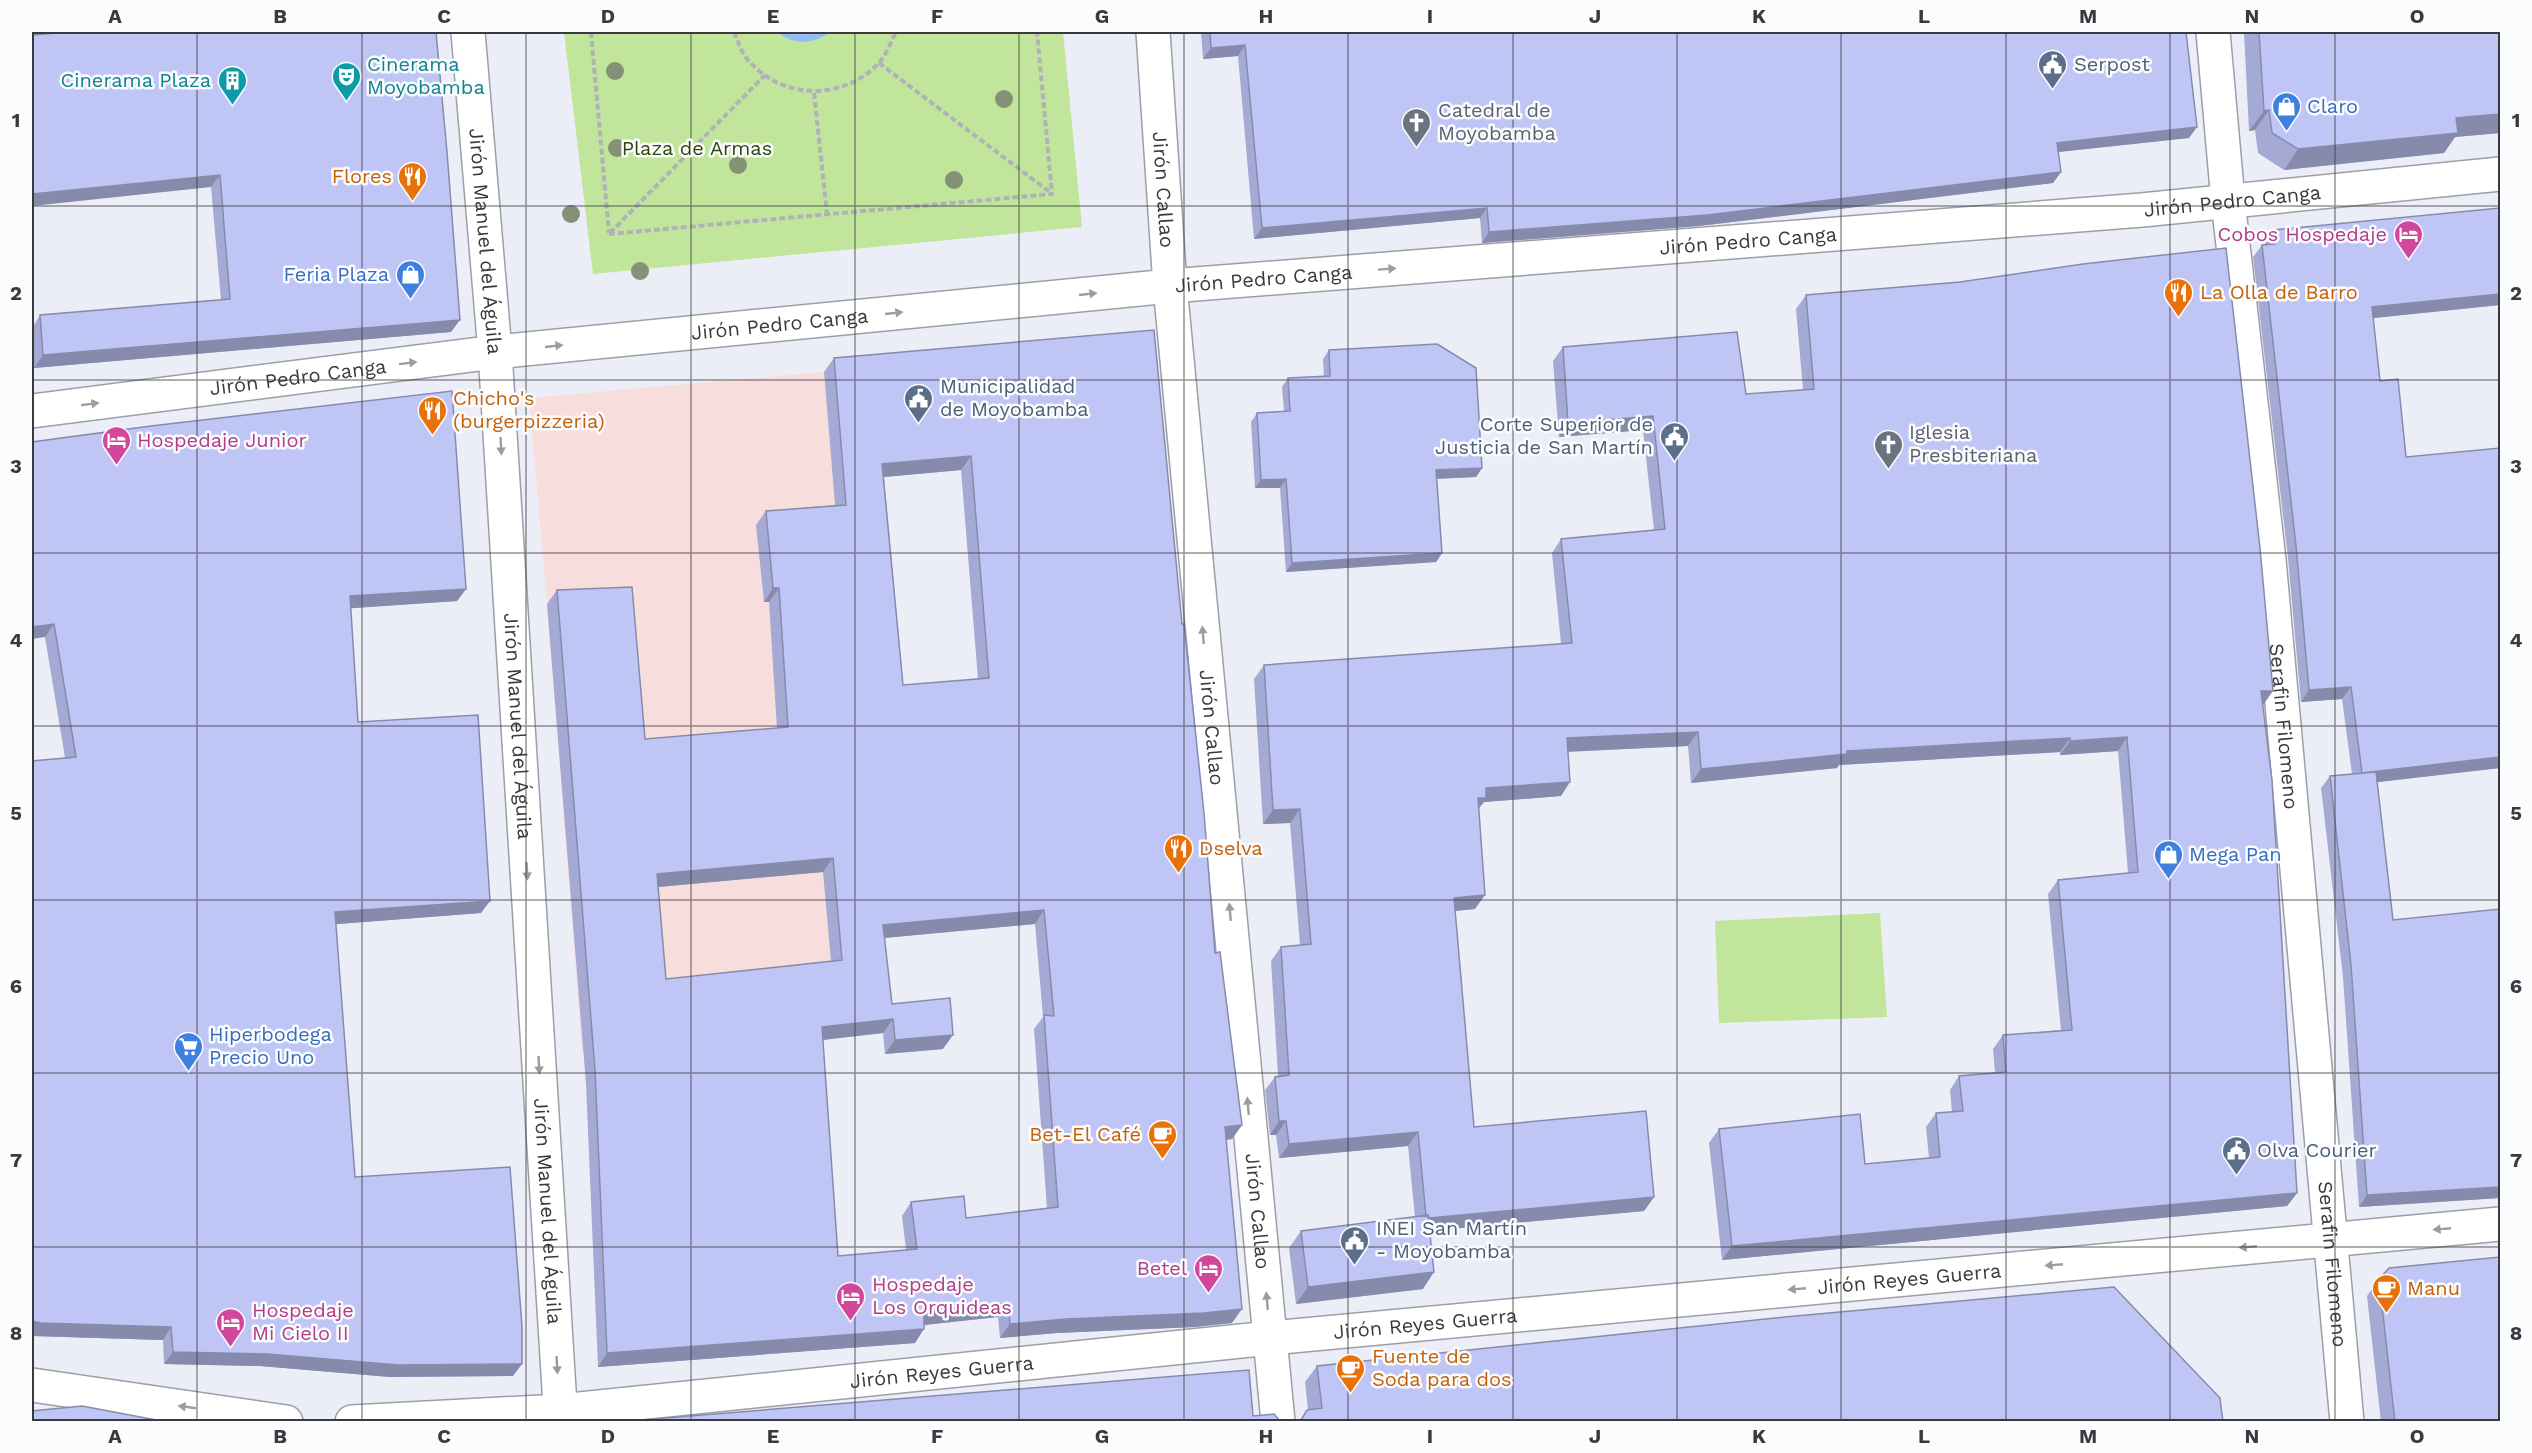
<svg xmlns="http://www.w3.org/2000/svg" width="2532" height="1453" font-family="'Work Sans',sans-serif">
<rect width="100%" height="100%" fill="#eceef7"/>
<path fill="#f8dddd" d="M824 372 873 939 683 1049 582 1051 547 604 529 398Z"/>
<path fill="#c1e59b" d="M564 32H1063L1082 227 593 274Z
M1880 913 1887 1017 1719 1023 1715 921Z"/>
<path fill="#96bcf4" d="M777 32H830C812 45 794 45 777 32Z"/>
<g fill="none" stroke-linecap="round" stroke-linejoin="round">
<defs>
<g id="street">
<path id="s1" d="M32 411 495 352"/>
<path d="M32 1385 286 1422"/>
<path id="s2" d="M352 1422 560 1411 1270 1338 2500 1224"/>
</g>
<g id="secondary">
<path id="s3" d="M468 32 495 352 561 1422"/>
<path id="s4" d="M1153 32 1170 286 1278 1422"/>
<path id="s5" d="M2213 32 2228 201 2269 560 2347 1422"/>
<path id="s6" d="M495 352 1170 286 2142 210 2500 174"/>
</g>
</defs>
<use href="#street" stroke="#9d9ea7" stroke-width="36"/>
<use href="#secondary" stroke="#9d9ea7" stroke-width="36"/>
<path stroke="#b1b2b9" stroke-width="4" stroke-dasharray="6 3" stroke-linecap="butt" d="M591 32 609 233
M734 32C738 40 741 53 748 60 782 100 842 101 878 64 886 56 891 41 896 32
M879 63 1051 193
M814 93 827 214
M610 233 765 75
M609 234 1052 194 1037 32"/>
<use href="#street" stroke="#fff" stroke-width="33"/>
<use href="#secondary" stroke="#fff" stroke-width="33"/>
</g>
<g fill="#849176">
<circle cx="615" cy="71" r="9"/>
<circle cx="1004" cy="99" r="9"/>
<circle cx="617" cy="148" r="9"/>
<circle cx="738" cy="165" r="9"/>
<circle cx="954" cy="180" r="9"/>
<circle cx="571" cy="214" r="9"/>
<circle cx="640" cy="271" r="9"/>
</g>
<path fill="#a4aad4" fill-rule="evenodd" d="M1201 32H2186L2189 138 2058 152 2061 172 2053 183 1699 226 1482 243 1480 218 1254 239 1238 56 1203 59Z
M2244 32H2500V133L2455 137 2444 153 2284 170 2258 153 2255 130 2249 131Z
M32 35 451 332 34 368 32 328 40 315 221 300 211 187Z
M2500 208V305L2373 318 2380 381 2406 457 2500 768 2377 782 2393 920 2500 909V1198L2359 1207 2343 977 2321 788 2330 776 2352 774 2342 699 2301 702 2288 558 2253 257 2262 245H2265V242L2273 230Z
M1806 295 2263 705 2297 1193 2287 1206 1722 1260 1709 1143 1719 1129 1865 1164 1929 1158 1926 1127 1936 1113 1952 1112 1950 1090 1959 1076 1995 1073 1993 1049 2003 1035 2061 1030 2048 894 2058 880 2128 873 2118 751 2060 755V752L1839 765 1837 768 1691 783 1688 746 1568 752 1561 796 1484 802 1478 809 1475 909 1455 911 1474 1127 1654 1197 1644 1211 1430 1231 1423 1289 1296 1304 1289 1248 1301 1231 1415 1217 1408 1146 1279 1158 1276 1135H1270L1265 1090 1275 1077 1278 1076 1271 961 1281 947 1300 945 1290 823 1263 824 1254 679 1264 665 1561 644 1552 553 1561 539 1654 530 1643 430 1559 437 1553 361 1563 347 1746 394 1803 390 1796 309Z
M1154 330 1182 624 1215 953 1242 1125 1232 1139 1226 1140 1232 1323 1195 1327 1057 1333 1000 1338 998 1317 924 1325 915 1343 598 1367 586 1084 547 604 557 590 645 739 777 728 769 602H764L756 525 766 511 835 505 824 372 834 358ZM961 470 978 679 903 685 884 477ZM823 872 831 961 666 979 658 887ZM1035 924 1043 1017 1034 1029 1047 1208 966 1218 911 1202 902 1216 906 1250 838 1256 823 1040 883 1033 885 1054 943 1049 892 1004 884 938Z
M1329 350 1482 468 1476 477 1437 479 1442 553 1436 562 1286 572 1280 488H1255L1251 422 1257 413 1284 411 1282 387 1288 378 1324 377 1323 359Z
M32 442 466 589 457 601 350 608 358 722 481 913 335 924 355 1177 513 1376 390 1377 260 1366 164 1364 163 1340 32 1336V761L65 758 45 637Z
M2379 1279 2500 1422H2381L2367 1296Z
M1317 1366 2223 1422 1300 1421 1308 1410 1305 1382Z"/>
<path fill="#868bac" d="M1245 45 1238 56 1203 59 1211 48Z
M2269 110 2255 130 2249 131 2264 111Z
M2500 114V133L2455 137 2444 153 2284 170 2298 149 2456 118Z
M2197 127 2189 138 2049 153 2057 143Z
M2061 172 2053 183 1699 226 1482 243 1489 232Z
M220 175 211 187 32 206V194Z
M1487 208 1480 218 1254 239 1262 228Z
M2500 294V305L2364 319 2372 307Z
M460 320 451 332 34 368 43 355Z
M1653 416 1643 430 1559 437 1568 423Z
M971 456 961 470 873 478 882 464Z
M1482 468 1476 477 1430 479 1436 470Z
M1286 479 1280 488H1255L1261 480Z
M1442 553 1436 562 1286 572 1292 563Z
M773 588H779L769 602H764Z
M466 589 457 601 341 609 350 596Z
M54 624 45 637 32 639V627Z
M2351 687 2342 699 2301 702 2309 690Z
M2261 691H2273L2263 705H2251Z
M1698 732 1688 746 1558 752 1567 738Z
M2127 737 2118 751 2060 755 2070 741Z
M2070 738 2060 752 1839 765 1837 768 1691 783 1701 769 1847 751Z
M2500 757V768L2353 785 2362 773Z
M1570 782 1561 796 1484 802 1476 812 1478 798 1486 788Z
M1300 809 1290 823 1263 824 1273 810Z
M833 858 823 872 647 888 657 874Z
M1485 895 1475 909 1444 912 1454 898Z
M490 901 481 913 326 925 335 912Z
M1044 910 1035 924 873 939 883 925Z
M893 1019 883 1033 813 1041 822 1027Z
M953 1035 943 1049 885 1054 895 1040Z
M1279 1121H1286L1276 1135H1270Z
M1242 1125 1232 1139 1216 1141 1225 1127Z
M1418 1132 1408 1146 1279 1158 1289 1144Z
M2500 1187V1198L2359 1207 2367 1195Z
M2297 1193 2287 1206 1722 1260 1732 1246Z
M1654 1197 1644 1211 1417 1232 1426 1218Z
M1434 1272 1423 1289 1296 1304 1308 1287Z
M1008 1303 998 1317 914 1326 924 1312Z
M1242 1309 1232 1323 1195 1327 1057 1333 1000 1338 1010 1324 1066 1319Z
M32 1321 171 1327 163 1340 32 1336Z
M924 1329 915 1343 598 1367 607 1353Z
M173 1352 268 1354 522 1364 513 1376 390 1377 260 1366 164 1364Z"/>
<path fill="#bfc6f6" stroke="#868bac" stroke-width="1.5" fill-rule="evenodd" d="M69 32H436L447 152 460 320 43 355 40 315 230 299 220 175 32 194V35Z
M1210 32H2186L2197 127 2057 143 2061 172 1707 215 1489 232 1487 208 1262 228 1245 45 1211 48Z
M2259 32H2500V114L2456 118 2458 133 2298 149 2272 133 2269 110 2264 111Z
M2500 208V294L2372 307 2380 381 2398 379 2406 457 2500 448V757L2362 773 2351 687 2309 690 2296 546 2262 245 2275 244 2273 230Z
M2226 248 2260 548 2273 691H2261L2272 780 2297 1193 1732 1246 1719 1129 1860 1114 1865 1164 1940 1157 1936 1113 1963 1111 1959 1076 2006 1072 2003 1035 2072 1030 2058 880 2138 872 2127 737 2070 741V738L1847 751V754L1701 769 1698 732 1567 738 1570 782 1486 788V798H1478L1485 895 1454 898 1474 1127 1646 1111 1654 1197 1429 1218 1428 1215 1426 1216 1418 1132 1289 1144 1286 1121H1279L1275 1077 1289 1075 1281 947 1311 944 1300 809 1273 810 1264 665 1572 643 1561 539 1665 529 1653 416 1568 423 1563 347 1737 332 1746 394 1814 389 1806 295 1960 282 2083 264Z
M1154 330 1182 624H1184L1204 813 1215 953 1220 952 1242 1125 1225 1127 1242 1309 1204 1313 1066 1319 1010 1324 1008 1303 924 1312V1329L607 1353 595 1070 557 590 632 587 645 739 788 727 779 588H773L766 511 846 505 834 358ZM971 456 989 678 903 685 882 464ZM833 858 842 960 666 979 657 874ZM1044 910 1054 1016 1044 1015 1058 1207 966 1218 964 1196 911 1202 917 1249 838 1256 822 1027 893 1019 895 1040 953 1035 950 998 892 1004 883 925Z
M1437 344 1476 368 1482 468 1436 470 1442 553 1292 563 1286 479 1261 480 1257 413 1290 411 1288 378 1330 376 1329 350Z
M452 391 466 589 350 596 358 722 478 715 490 901 335 912 355 1177 510 1167 522 1327V1364L398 1365 268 1354 173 1352 171 1327 41 1323 32 1321V761L76 757 54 624 32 627V442L151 426Z
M2376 772 2393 920 2500 909V1187L2367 1195 2351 965 2330 776Z
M1428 1215 1434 1272 1308 1287 1301 1231Z
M2500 1257V1422H2395L2379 1279 2389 1268Z
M2114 1287 2220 1398 2223 1422H1297L1301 1420 1307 1410 1322 1408 1317 1366 1785 1317Z
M1249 1370 1253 1416 1274 1414 1281 1422H617Z
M82 1406 167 1422H32V1411Z"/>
<defs><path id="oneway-solid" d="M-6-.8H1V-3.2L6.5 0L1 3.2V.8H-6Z" transform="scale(1.5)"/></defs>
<g fill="#9c9c9e">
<use href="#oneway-solid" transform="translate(1387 269) rotate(-4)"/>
<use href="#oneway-solid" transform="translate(1088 294) rotate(-6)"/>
<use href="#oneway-solid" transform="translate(894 313) rotate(-6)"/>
<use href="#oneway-solid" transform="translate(554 346) rotate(-6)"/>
<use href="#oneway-solid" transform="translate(408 363) rotate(-7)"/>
<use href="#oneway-solid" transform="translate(90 404) rotate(-7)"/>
<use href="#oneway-solid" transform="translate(501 446) rotate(87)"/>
<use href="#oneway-solid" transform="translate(1203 635) rotate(-95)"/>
<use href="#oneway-solid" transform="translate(527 871) rotate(87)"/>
<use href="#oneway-solid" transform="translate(1230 912) rotate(-95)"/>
<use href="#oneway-solid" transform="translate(539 1065) rotate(87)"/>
<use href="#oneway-solid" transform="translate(1248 1106) rotate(-95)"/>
<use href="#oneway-solid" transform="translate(2442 1229) rotate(175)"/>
<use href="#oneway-solid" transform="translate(2248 1247) rotate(175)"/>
<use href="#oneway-solid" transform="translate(2054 1265) rotate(175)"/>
<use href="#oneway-solid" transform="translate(1797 1289) rotate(175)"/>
<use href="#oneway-solid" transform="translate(1267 1301) rotate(-95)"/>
<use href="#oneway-solid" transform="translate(557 1365) rotate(87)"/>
<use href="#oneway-solid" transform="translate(187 1407) rotate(-172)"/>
</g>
<path fill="none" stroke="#3a3a3e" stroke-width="1.5" stroke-opacity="0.55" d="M197 32V1422M362 32V1422M526 32V1422M691 32V1422M855 32V1422M1019 32V1422M1184 32V1422M1348 32V1422M1513 32V1422M1677 32V1422M1841 32V1422M2006 32V1422M2170 32V1422M2335 32V1422M32 206H2500M32 380H2500M32 553H2500M32 726H2500M32 900H2500M32 1073H2500M32 1247H2500"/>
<defs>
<symbol id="civic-pin" viewBox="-11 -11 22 30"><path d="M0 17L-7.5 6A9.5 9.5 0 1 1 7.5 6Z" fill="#5c6f8a" stroke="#fbfcfe"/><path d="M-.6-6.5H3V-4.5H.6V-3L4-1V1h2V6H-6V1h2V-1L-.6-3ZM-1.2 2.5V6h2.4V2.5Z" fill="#fff"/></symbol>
<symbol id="theatre-pin" viewBox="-11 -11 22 30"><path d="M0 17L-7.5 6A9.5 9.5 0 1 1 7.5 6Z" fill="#0f9aa8" stroke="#fbfcfe"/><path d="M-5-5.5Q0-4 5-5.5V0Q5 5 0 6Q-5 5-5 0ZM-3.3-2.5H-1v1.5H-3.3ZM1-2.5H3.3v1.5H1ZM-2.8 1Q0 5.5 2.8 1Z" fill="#fff"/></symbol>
<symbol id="building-pin" viewBox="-11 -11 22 30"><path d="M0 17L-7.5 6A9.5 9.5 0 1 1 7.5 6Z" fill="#0f9aa8" stroke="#fbfcfe"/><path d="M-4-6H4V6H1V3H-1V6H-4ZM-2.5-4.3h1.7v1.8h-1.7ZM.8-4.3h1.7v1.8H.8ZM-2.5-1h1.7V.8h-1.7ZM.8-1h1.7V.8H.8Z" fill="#fff"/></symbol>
<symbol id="shop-pin" viewBox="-11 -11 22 30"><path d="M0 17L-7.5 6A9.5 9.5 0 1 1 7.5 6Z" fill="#3f7fe0" stroke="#fbfcfe"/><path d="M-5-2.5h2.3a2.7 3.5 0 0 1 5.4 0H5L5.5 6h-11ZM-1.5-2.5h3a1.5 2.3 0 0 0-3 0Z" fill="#fff"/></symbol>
<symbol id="church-pin" viewBox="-11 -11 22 30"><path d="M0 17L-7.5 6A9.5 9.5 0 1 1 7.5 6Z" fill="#6b7280" stroke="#fbfcfe"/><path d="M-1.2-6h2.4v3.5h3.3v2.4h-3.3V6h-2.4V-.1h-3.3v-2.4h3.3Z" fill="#fff"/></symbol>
<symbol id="restaurant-pin" viewBox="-11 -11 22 30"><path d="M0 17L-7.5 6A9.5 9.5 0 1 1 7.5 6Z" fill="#e8710a" stroke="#fbfcfe"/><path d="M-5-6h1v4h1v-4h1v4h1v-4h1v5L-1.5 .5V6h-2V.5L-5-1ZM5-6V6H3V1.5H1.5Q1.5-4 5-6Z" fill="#fff"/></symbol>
<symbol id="hotel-pin" viewBox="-11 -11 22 30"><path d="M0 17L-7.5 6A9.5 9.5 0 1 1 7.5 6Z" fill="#d1479c" stroke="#fbfcfe"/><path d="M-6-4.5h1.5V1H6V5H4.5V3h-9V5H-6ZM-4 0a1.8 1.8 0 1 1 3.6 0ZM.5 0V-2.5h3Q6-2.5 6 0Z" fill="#fff"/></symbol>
<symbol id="supermarket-pin" viewBox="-11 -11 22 30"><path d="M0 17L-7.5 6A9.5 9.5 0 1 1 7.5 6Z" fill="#3f7fe0" stroke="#fbfcfe"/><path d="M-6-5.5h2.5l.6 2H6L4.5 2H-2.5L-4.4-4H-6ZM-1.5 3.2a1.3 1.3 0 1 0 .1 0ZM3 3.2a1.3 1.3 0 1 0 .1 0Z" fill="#fff"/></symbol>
<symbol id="cafe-pin" viewBox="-11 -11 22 30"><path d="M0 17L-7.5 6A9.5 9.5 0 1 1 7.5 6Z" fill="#e8710a" stroke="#fbfcfe"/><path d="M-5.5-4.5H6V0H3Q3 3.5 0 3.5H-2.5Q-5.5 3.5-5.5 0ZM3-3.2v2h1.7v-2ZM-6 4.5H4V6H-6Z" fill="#fff"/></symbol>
</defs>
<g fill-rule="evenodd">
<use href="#civic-pin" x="2036" y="48" width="33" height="45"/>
<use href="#theatre-pin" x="330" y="60" width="33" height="45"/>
<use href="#building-pin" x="216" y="64" width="33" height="45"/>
<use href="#shop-pin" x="2270" y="90" width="33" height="45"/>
<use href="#church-pin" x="1400" y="106" width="33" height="45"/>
<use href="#restaurant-pin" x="396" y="160" width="33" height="45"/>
<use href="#hotel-pin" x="2392" y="218" width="33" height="45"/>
<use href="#shop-pin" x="394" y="258" width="33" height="45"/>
<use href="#restaurant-pin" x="2162" y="276" width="33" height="45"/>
<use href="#civic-pin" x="902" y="382" width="33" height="45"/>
<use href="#restaurant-pin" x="416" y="394" width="33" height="45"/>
<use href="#civic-pin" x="1658" y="420" width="33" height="45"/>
<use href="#hotel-pin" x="100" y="424" width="33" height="45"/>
<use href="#church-pin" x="1872" y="428" width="33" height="45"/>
<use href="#restaurant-pin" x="1162" y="832" width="33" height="45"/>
<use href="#shop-pin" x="2152" y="838" width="33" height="45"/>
<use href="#supermarket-pin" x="172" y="1030" width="33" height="45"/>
<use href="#cafe-pin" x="1146" y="1118" width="33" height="45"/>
<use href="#civic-pin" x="2220" y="1134" width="33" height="45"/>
<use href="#civic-pin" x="1338" y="1224" width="33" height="45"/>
<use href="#hotel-pin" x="1192" y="1252" width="33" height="45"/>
<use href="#cafe-pin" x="2370" y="1272" width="33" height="45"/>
<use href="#hotel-pin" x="834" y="1280" width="33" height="45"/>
<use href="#hotel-pin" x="214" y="1306" width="33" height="45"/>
<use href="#cafe-pin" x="1334" y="1352" width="33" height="45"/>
</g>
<g text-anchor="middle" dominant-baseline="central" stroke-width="5" stroke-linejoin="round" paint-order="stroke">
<g font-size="20" fill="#0d838f" stroke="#fbfcfe" text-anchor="start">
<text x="367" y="64">Cinerama<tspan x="367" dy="23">Moyobamba</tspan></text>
<text x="211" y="80" text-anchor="end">Cinerama Plaza</text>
</g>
<g font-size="20" fill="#4e5e75" stroke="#fbfcfe" text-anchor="start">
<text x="2074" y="64">Serpost</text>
<text x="940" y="386">Municipalidad<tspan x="940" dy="23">de Moyobamba</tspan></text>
<text x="1653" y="424" text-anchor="end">Corte Superior de<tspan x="1653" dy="23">Justicia de San Martín</tspan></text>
<text x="2257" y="1150">Olva Courier</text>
<text x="1376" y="1228">INEI San Martín<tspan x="1376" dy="23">- Moyobamba</tspan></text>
</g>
<g font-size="20" fill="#366cbe" stroke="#fbfcfe" text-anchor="start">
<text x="2307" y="106">Claro</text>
<text x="389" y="274" text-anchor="end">Feria Plaza</text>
<text x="2189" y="854">Mega Pan</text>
<text x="209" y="1034">Hiperbodega<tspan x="209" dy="23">Precio Uno</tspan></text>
</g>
<g font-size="20" fill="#5b616d" stroke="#fbfcfe" text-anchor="start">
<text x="1438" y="110">Catedral de<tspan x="1438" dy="23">Moyobamba</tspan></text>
<text x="1909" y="432">Iglesia<tspan x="1909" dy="23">Presbiteriana</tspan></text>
</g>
<g font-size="20" fill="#2e450c" stroke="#fbfcfe">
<text x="697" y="148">Plaza de Armas</text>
</g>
<g font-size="20" fill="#c56008" stroke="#fbfcfe" text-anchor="start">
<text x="392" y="176" text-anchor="end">Flores</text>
<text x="2200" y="292">La Olla de Barro</text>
<text x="453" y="398">Chicho's<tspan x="453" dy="23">(burgerpizzeria)</tspan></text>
<text x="1199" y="848">Dselva</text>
<text x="1141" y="1134" text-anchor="end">Bet-El Café</text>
<text x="2407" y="1288">Manu</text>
<text x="1372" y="1356">Fuente de<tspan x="1372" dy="23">Soda para dos</tspan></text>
</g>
<g font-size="20" fill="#3a3a3e" stroke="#fbfcfe">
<text stroke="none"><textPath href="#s4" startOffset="158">Jirón Callao</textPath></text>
<text stroke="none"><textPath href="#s6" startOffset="1744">Jirón Pedro Canga</textPath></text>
<text stroke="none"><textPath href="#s3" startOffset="210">Jirón Manuel del Águila</textPath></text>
<text stroke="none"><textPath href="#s6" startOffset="1258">Jirón Pedro Canga</textPath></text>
<text stroke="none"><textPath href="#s6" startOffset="772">Jirón Pedro Canga</textPath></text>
<text stroke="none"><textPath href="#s6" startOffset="286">Jirón Pedro Canga</textPath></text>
<text stroke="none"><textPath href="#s1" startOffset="268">Jirón Pedro Canga</textPath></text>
<text stroke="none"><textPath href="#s3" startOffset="696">Jirón Manuel del Águila</textPath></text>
<text stroke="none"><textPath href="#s5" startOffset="698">Serafin Filomeno</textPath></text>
<text stroke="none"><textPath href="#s4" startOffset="698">Jirón Callao</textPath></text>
<text stroke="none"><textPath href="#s3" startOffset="1182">Jirón Manuel del Águila</textPath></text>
<text stroke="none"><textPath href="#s4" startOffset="1184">Jirón Callao</textPath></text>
<text stroke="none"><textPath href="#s5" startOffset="1238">Serafin Filomeno</textPath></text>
<text stroke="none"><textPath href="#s2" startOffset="1564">Jirón Reyes Guerra</textPath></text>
<text stroke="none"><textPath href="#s2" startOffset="1078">Jirón Reyes Guerra</textPath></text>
<text stroke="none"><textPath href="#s2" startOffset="592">Jirón Reyes Guerra</textPath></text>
</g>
<g font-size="20" fill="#b23c85" stroke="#fbfcfe" text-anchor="start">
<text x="2387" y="234" text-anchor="end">Cobos Hospedaje</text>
<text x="137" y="440">Hospedaje Junior</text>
<text x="1187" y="1268" text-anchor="end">Betel</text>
<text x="872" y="1284">Hospedaje<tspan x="872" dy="23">Los Orquideas</tspan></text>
<text x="252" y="1310">Hospedaje<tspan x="252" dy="23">Mi Cielo II</tspan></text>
</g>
</g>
<rect width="2532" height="1453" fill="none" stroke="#fbfcfe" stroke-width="66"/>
<rect x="33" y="33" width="2466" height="1387" fill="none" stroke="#3a3a3e" stroke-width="2"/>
<g font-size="20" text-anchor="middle" font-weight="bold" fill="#3a3a3e">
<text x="115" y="23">A</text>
<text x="280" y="23">B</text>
<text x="444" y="23">C</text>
<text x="608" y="23">D</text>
<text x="773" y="23">E</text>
<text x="937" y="23">F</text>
<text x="1102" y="23">G</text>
<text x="1266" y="23">H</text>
<text x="1430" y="23">I</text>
<text x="1595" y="23">J</text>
<text x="1759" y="23">K</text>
<text x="1924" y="23">L</text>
<text x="2088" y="23">M</text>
<text x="2252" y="23">N</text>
<text x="2417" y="23">O</text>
<text x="16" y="127">1</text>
<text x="2516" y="127">1</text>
<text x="16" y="300">2</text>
<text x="2516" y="300">2</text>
<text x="16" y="473">3</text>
<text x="2516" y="473">3</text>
<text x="16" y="647">4</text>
<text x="2516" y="647">4</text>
<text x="16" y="820">5</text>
<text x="2516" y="820">5</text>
<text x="16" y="993">6</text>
<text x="2516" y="993">6</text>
<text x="16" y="1167">7</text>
<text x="2516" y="1167">7</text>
<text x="16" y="1340">8</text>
<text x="2516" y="1340">8</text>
<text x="115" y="1443">A</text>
<text x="280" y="1443">B</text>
<text x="444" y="1443">C</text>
<text x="608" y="1443">D</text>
<text x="773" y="1443">E</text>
<text x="937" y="1443">F</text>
<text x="1102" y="1443">G</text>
<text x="1266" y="1443">H</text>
<text x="1430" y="1443">I</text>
<text x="1595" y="1443">J</text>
<text x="1759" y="1443">K</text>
<text x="1924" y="1443">L</text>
<text x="2088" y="1443">M</text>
<text x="2252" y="1443">N</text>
<text x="2417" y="1443">O</text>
</g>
</svg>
